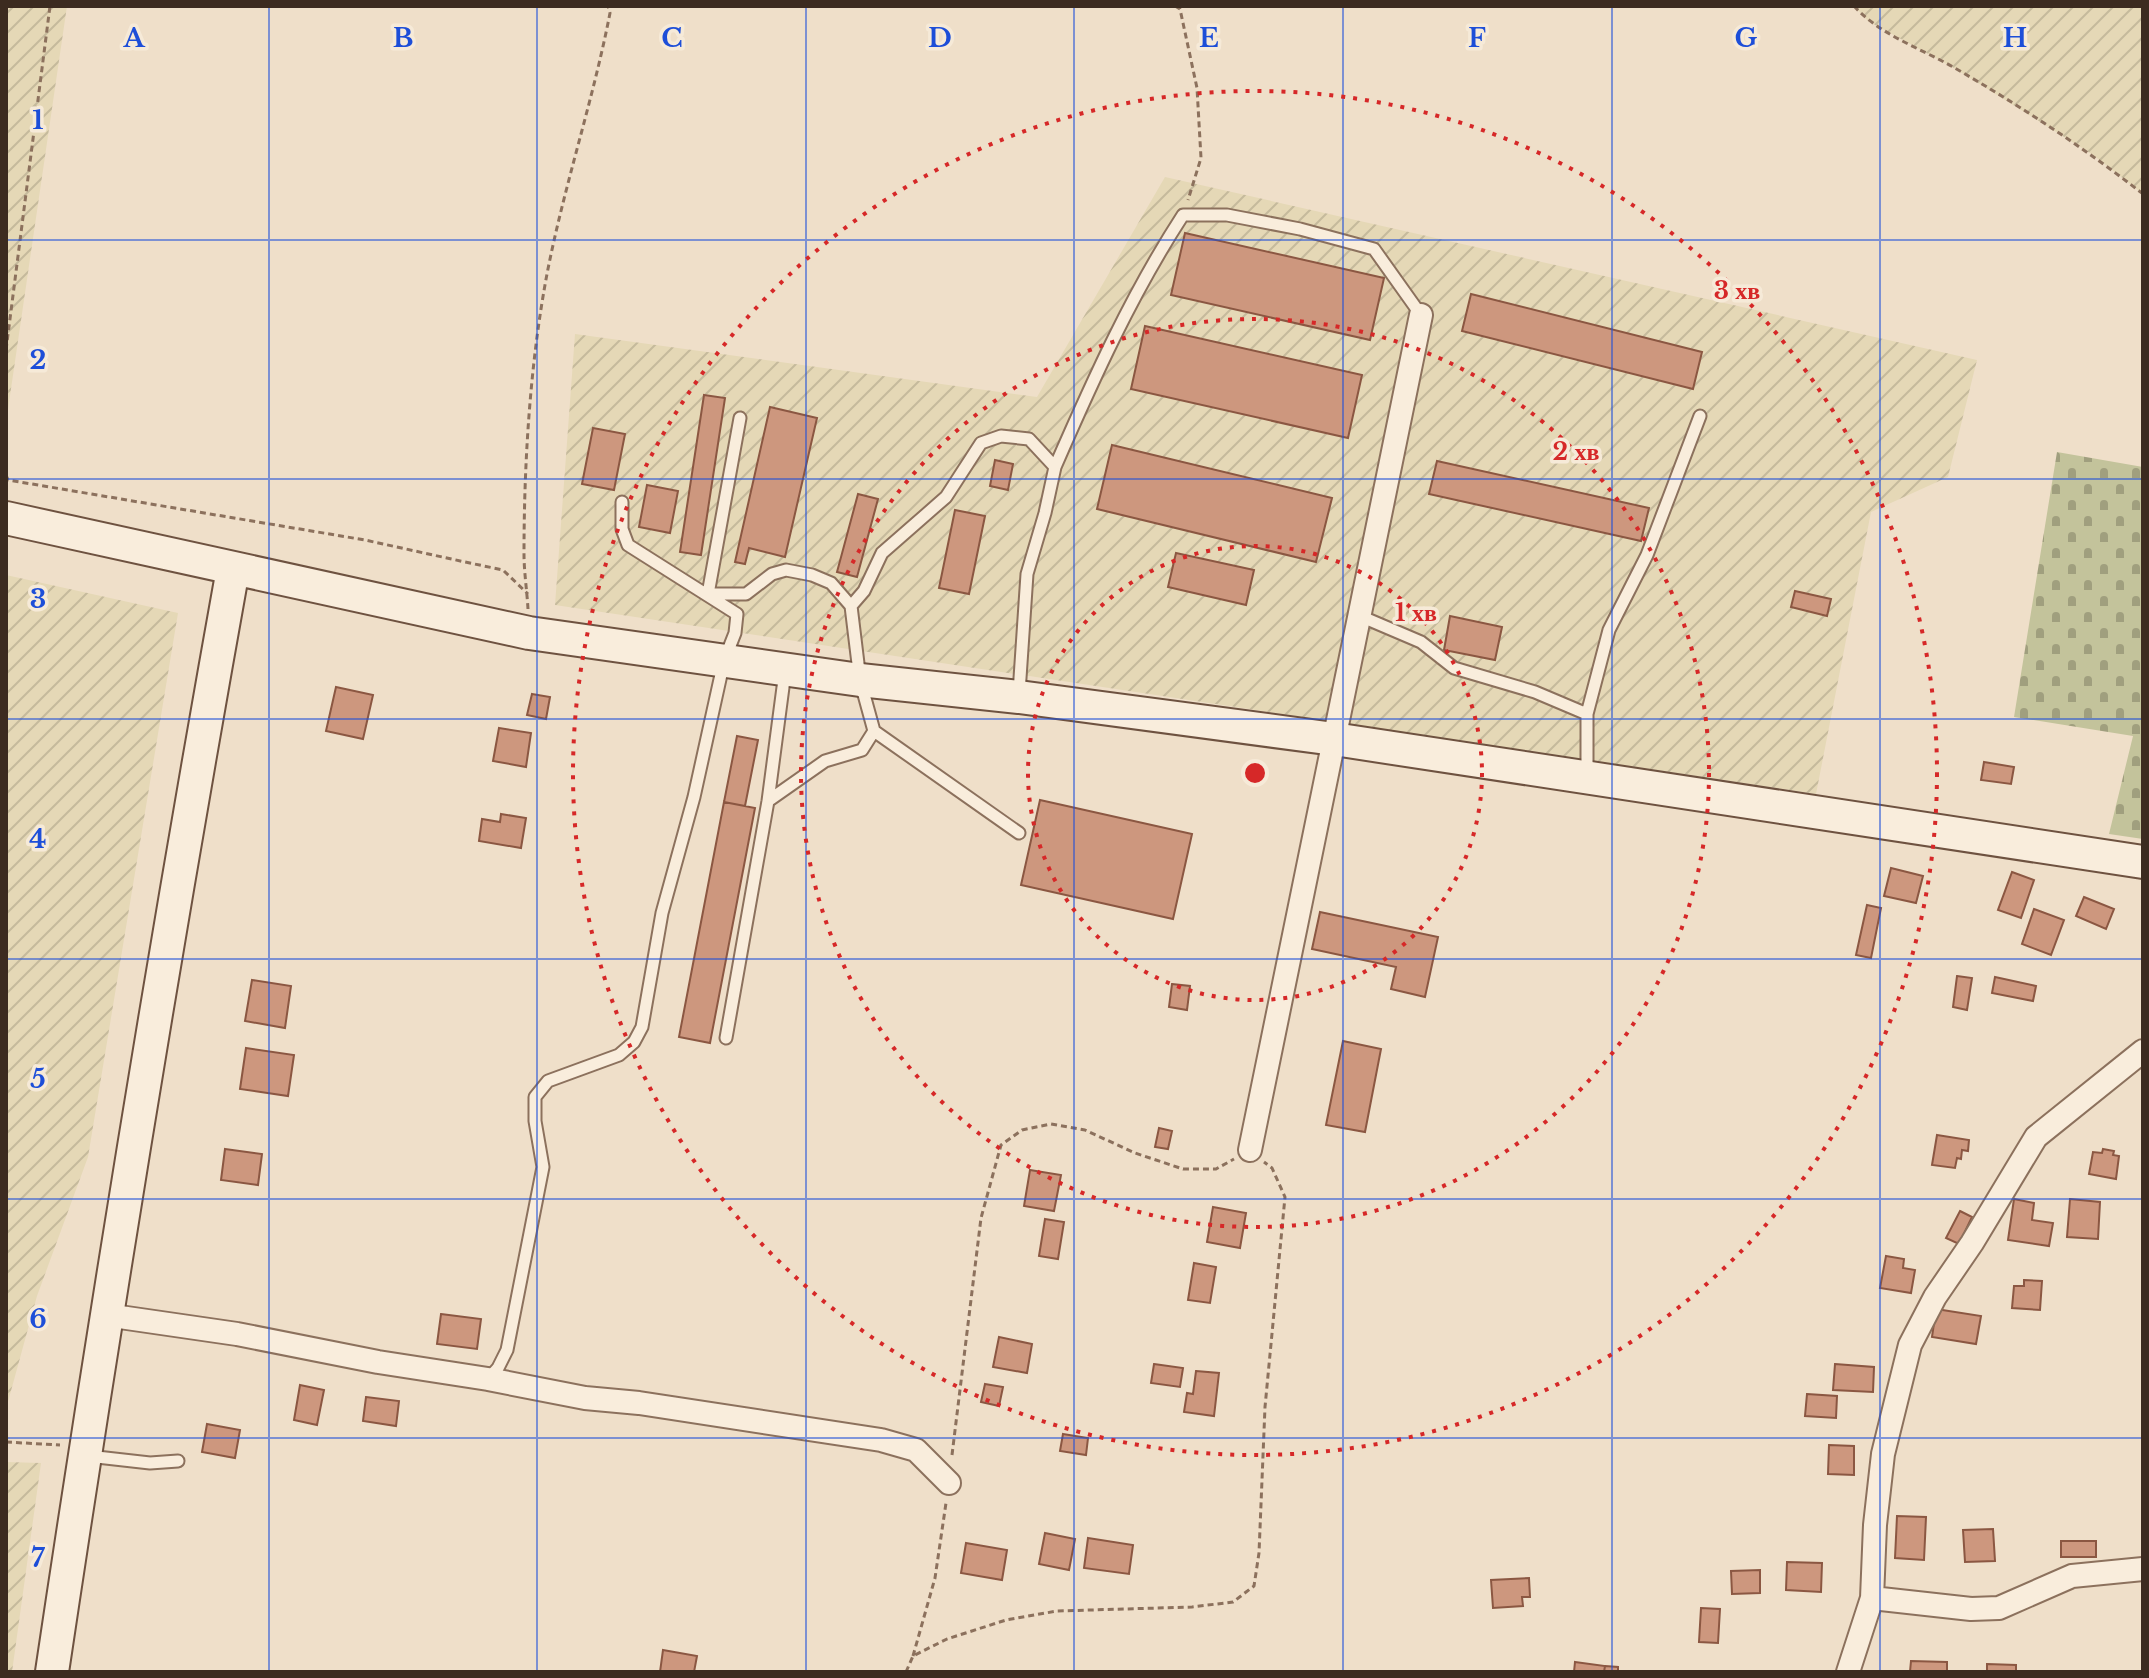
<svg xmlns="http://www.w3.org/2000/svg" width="2149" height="1678" font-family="'Libre Baskerville',serif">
<defs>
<pattern id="farmland-furrows" width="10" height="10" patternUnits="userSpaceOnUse" patternTransform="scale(2)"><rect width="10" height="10" fill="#e5d8b6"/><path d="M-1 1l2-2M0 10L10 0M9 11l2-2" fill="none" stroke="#c5ba9c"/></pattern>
<pattern id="cemetery-stones" width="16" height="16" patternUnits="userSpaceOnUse" patternTransform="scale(2)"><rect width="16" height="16" fill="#c3c39b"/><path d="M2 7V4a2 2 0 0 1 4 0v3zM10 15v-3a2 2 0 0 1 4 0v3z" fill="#a09f7e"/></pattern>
</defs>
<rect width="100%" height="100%" fill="#efdfc9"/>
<path fill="url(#farmland-furrows)" d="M6 6H67L6 423Z
M1854 6H2143V194L2093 155 1954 68 1868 21Z
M1165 177 1977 360 1948 477 1871 512 1816 794 555 605 575 334 1037 397Z
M6 575 178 613 88 1157 37 1296 6 1409Z
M6 1462 41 1463 12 1672H6Z"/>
<path fill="url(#cemetery-stones)" d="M2057 452 2143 467V839L2109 834 2133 736 2014 717Z"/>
<path fill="#cd977e" stroke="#8b5742" stroke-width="2" d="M1185 233 1384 278 1370 340 1171 295Z
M1471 294 1702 352 1693 389 1462 331Z
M1145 326 1362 375 1348 438 1131 389Z
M704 395 725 398 701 555 680 552Z
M770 407 817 418 785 557 749 548 745 564 735 562Z
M593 428 625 434 614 490 582 484Z
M1112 445 1332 498 1316 562 1097 509Z
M995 460 1013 464 1008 490 990 486Z
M1437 461 1649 508 1641 541 1429 494Z
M647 485 678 491 670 533 639 527Z
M858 494 878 499 857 577 837 572Z
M955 510 985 516 969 594 939 588Z
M1176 553 1254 570 1246 605 1168 587Z
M1795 591 1831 599 1827 616 1791 607Z
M1450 616 1502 627 1495 660 1444 650Z
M336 687 373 695 363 739 326 731Z
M532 694 550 697 546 719 527 715Z
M499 728 531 733 526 767 493 761Z
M737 736 758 740 745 806 724 802Z
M1984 762 2014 767 2011 784 1981 780Z
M1040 800 1192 834 1173 919 1021 885Z
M724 802 755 808 710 1043 679 1037Z
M501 814 526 818 521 848 479 841 482 819 500 822Z
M1891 868 1923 876 1916 903 1884 896Z
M2012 872 2034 880 2021 918 1998 910Z
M2084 897 2114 909 2106 929 2076 916Z
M1867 905 1881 908 1871 958 1856 955Z
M2034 909 2064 920 2051 955 2022 944Z
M1320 912 1438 937 1425 997 1391 989 1396 967 1312 949Z
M1957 976 1972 978 1967 1010 1953 1007Z
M1995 977 2036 986 2033 1001 1992 993Z
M252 980 291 986 285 1028 245 1021Z
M1172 984 1190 986 1187 1010 1169 1007Z
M1343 1041 1381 1049 1365 1132 1326 1125Z
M246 1048 294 1055 288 1096 240 1089Z
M1159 1128 1172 1131 1168 1149 1155 1147Z
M1937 1135 1969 1140 1968 1151 1962 1150 1961 1159 1957 1158 1955 1168 1932 1165Z
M225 1149 262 1154 258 1185 221 1180Z
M2103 1149 2114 1151 2113 1155 2119 1156 2116 1179 2089 1174 2093 1152 2102 1153Z
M1030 1170 1061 1175 1054 1211 1024 1206Z
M2014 1199 2034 1203 2032 1220 2053 1223 2049 1246 2008 1240Z
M2070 1199 2100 1202 2098 1239 2067 1237Z
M1213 1207 1246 1213 1240 1248 1207 1242Z
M1960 1211 1972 1217 1959 1244 1946 1238Z
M1045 1219 1064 1222 1058 1259 1039 1256Z
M1886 1256 1904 1259 1903 1268 1915 1270 1911 1293 1880 1288Z
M1194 1263 1216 1267 1210 1303 1188 1300Z
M2024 1280 2042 1281 2040 1310 2012 1308 2014 1286H2024Z
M1936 1309 1981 1316 1976 1344 1932 1337Z
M441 1314 481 1319 477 1349 437 1344Z
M999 1337 1032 1344 1027 1373 993 1367Z
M1154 1364 1183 1368 1180 1387 1151 1383Z
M1835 1364 1874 1367 1873 1392 1833 1390Z
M1196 1371 1219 1373 1214 1416 1184 1412 1187 1393 1193 1394Z
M985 1384 1003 1387 999 1406 981 1402Z
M300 1385 324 1390 317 1425 294 1420Z
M1807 1394 1837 1396 1836 1418 1805 1416Z
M366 1397 399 1401 396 1426 363 1421Z
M207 1424 240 1430 235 1458 202 1452Z
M1063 1434 1088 1438 1086 1455 1060 1451Z
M1829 1445 1854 1446V1475L1828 1474Z
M1897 1516 1926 1517 1924 1560 1895 1558Z
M1993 1529 1995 1561 1965 1562 1963 1530Z
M1045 1533 1075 1539 1069 1570 1039 1564Z
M1088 1538 1133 1545 1129 1574 1084 1568Z
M2061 1541H2096V1557H2061Z
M966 1543 1007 1550 1002 1580 961 1573Z
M1787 1562 1822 1563 1821 1592 1786 1590Z
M1760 1570V1593L1732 1594 1731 1571Z
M1529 1578 1530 1597H1522L1523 1606 1493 1608 1491 1580Z
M1701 1608 1720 1609 1718 1643 1699 1642Z
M663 1650 697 1656 694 1672H660Z
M1911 1661 1947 1662V1672H1910Z
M1575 1662 1605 1666 1604 1672H1574Z
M1987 1664 2016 1665V1672H1987Z
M1605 1666 1618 1667V1672H1604Z"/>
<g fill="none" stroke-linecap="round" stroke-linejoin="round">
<defs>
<path id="lane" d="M740 418 708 594H746L772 574 786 570 812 575 831 583 851 606
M1055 467C1093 380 1131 295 1183 215H1227L1300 229 1374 249 1421 315
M1360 616 1421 642 1454 668 1535 692 1587 714
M1019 693 1027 574 1045 513 1055 467 1029 439 1001 436 981 443 946 497 882 553 864 591 851 606 860 680 874 731 1019 833
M1587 773V714L1609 630 1647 555 1700 416
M768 801 825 761 862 750 874 731
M726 1038 768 801 785 672
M488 1379 498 1368 507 1350 543 1167 535 1121V1097L548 1081 619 1055 634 1042 642 1027 662 913 694 797 724 661 735 633 737 614 628 545 622 529V502
M88 1456 150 1463 178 1461"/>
<path id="street" d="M1250 1150 1421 315
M106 1315 237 1334 378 1362 488 1379 585 1398 639 1403 881 1440 916 1450 949 1483
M1872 1598 1971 1609 1999 1608 2072 1576 2143 1569
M1848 1672 1872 1598 1875 1525 1883 1454 1910 1345 1935 1297 1972 1243 2036 1137 2143 1051"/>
<path id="secondary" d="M6 518 529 633 860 680 1019 697 1334 739 2143 862
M52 1672C107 1304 167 936 233 569"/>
</defs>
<use href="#lane" stroke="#8c715d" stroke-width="15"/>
<use href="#street" stroke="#8c715d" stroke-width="26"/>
<use href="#secondary" stroke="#6e5240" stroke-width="36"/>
<path stroke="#8c715d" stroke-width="3" stroke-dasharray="6 4" stroke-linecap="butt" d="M1175 6 1180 9 1197 88 1201 158 1188 200
M1854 6C1880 35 1920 48 1953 67 2019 105 2083 147 2143 194
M6 350 50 6
M6 475 8 480 365 540 465 562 503 570 528 594
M528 609C527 591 524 572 524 554 524 463 530 364 547 274 564 186 593 101 610 13L608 6
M6 1442 60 1445
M952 1455 981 1218 1001 1145 1022 1130 1051 1124 1085 1130 1135 1153 1183 1169H1216L1234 1159
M913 1656 935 1578 946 1503
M906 1672 913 1656 947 1639 1006 1620 1057 1611 1192 1607 1233 1602 1254 1586 1259 1553 1265 1407 1285 1197 1272 1168 1264 1162"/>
<use href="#lane" stroke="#f9eddc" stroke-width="11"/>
<use href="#street" stroke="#f9eddc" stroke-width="22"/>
<use href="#secondary" stroke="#f9eddc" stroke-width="32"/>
</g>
<path fill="none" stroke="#1d4ed8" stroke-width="2" stroke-opacity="0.55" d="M269 6V1672M537 6V1672M806 6V1672M1074 6V1672M1343 6V1672M1612 6V1672M1880 6V1672M6 240H2143M6 479H2143M6 719H2143M6 959H2143M6 1199H2143M6 1438H2143"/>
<g fill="none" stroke="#d62828" stroke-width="4" stroke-dasharray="4 8">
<circle cx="1255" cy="773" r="227"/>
<circle cx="1255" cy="773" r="454"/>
<circle cx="1255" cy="773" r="682"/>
</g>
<g font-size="26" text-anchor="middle" font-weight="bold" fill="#1d4ed8" stroke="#f6ead8" stroke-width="7" stroke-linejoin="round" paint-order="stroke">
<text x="134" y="47">A</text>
<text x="403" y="47">B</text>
<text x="672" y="47">C</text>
<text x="940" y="47">D</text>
<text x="1209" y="47">E</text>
<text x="1477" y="47">F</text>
<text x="1746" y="47">G</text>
<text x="2015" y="47">H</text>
<text x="38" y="129">1</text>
<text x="38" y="369">2</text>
<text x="38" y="608">3</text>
<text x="38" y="848">4</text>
<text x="38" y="1088">5</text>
<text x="38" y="1328">6</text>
<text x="38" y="1567">7</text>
</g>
<circle cx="1255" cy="773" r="12" fill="#d62828" stroke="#f6ead8" stroke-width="4"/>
<g font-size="24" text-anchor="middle" font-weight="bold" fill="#d62828" stroke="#f6ead8" stroke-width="7" stroke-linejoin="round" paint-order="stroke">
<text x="1737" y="299">3 хв</text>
<text x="1576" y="460">2 хв</text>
<text x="1416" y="621">1 хв</text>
</g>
<rect width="2149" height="1678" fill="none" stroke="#3c2b20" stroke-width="16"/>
</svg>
